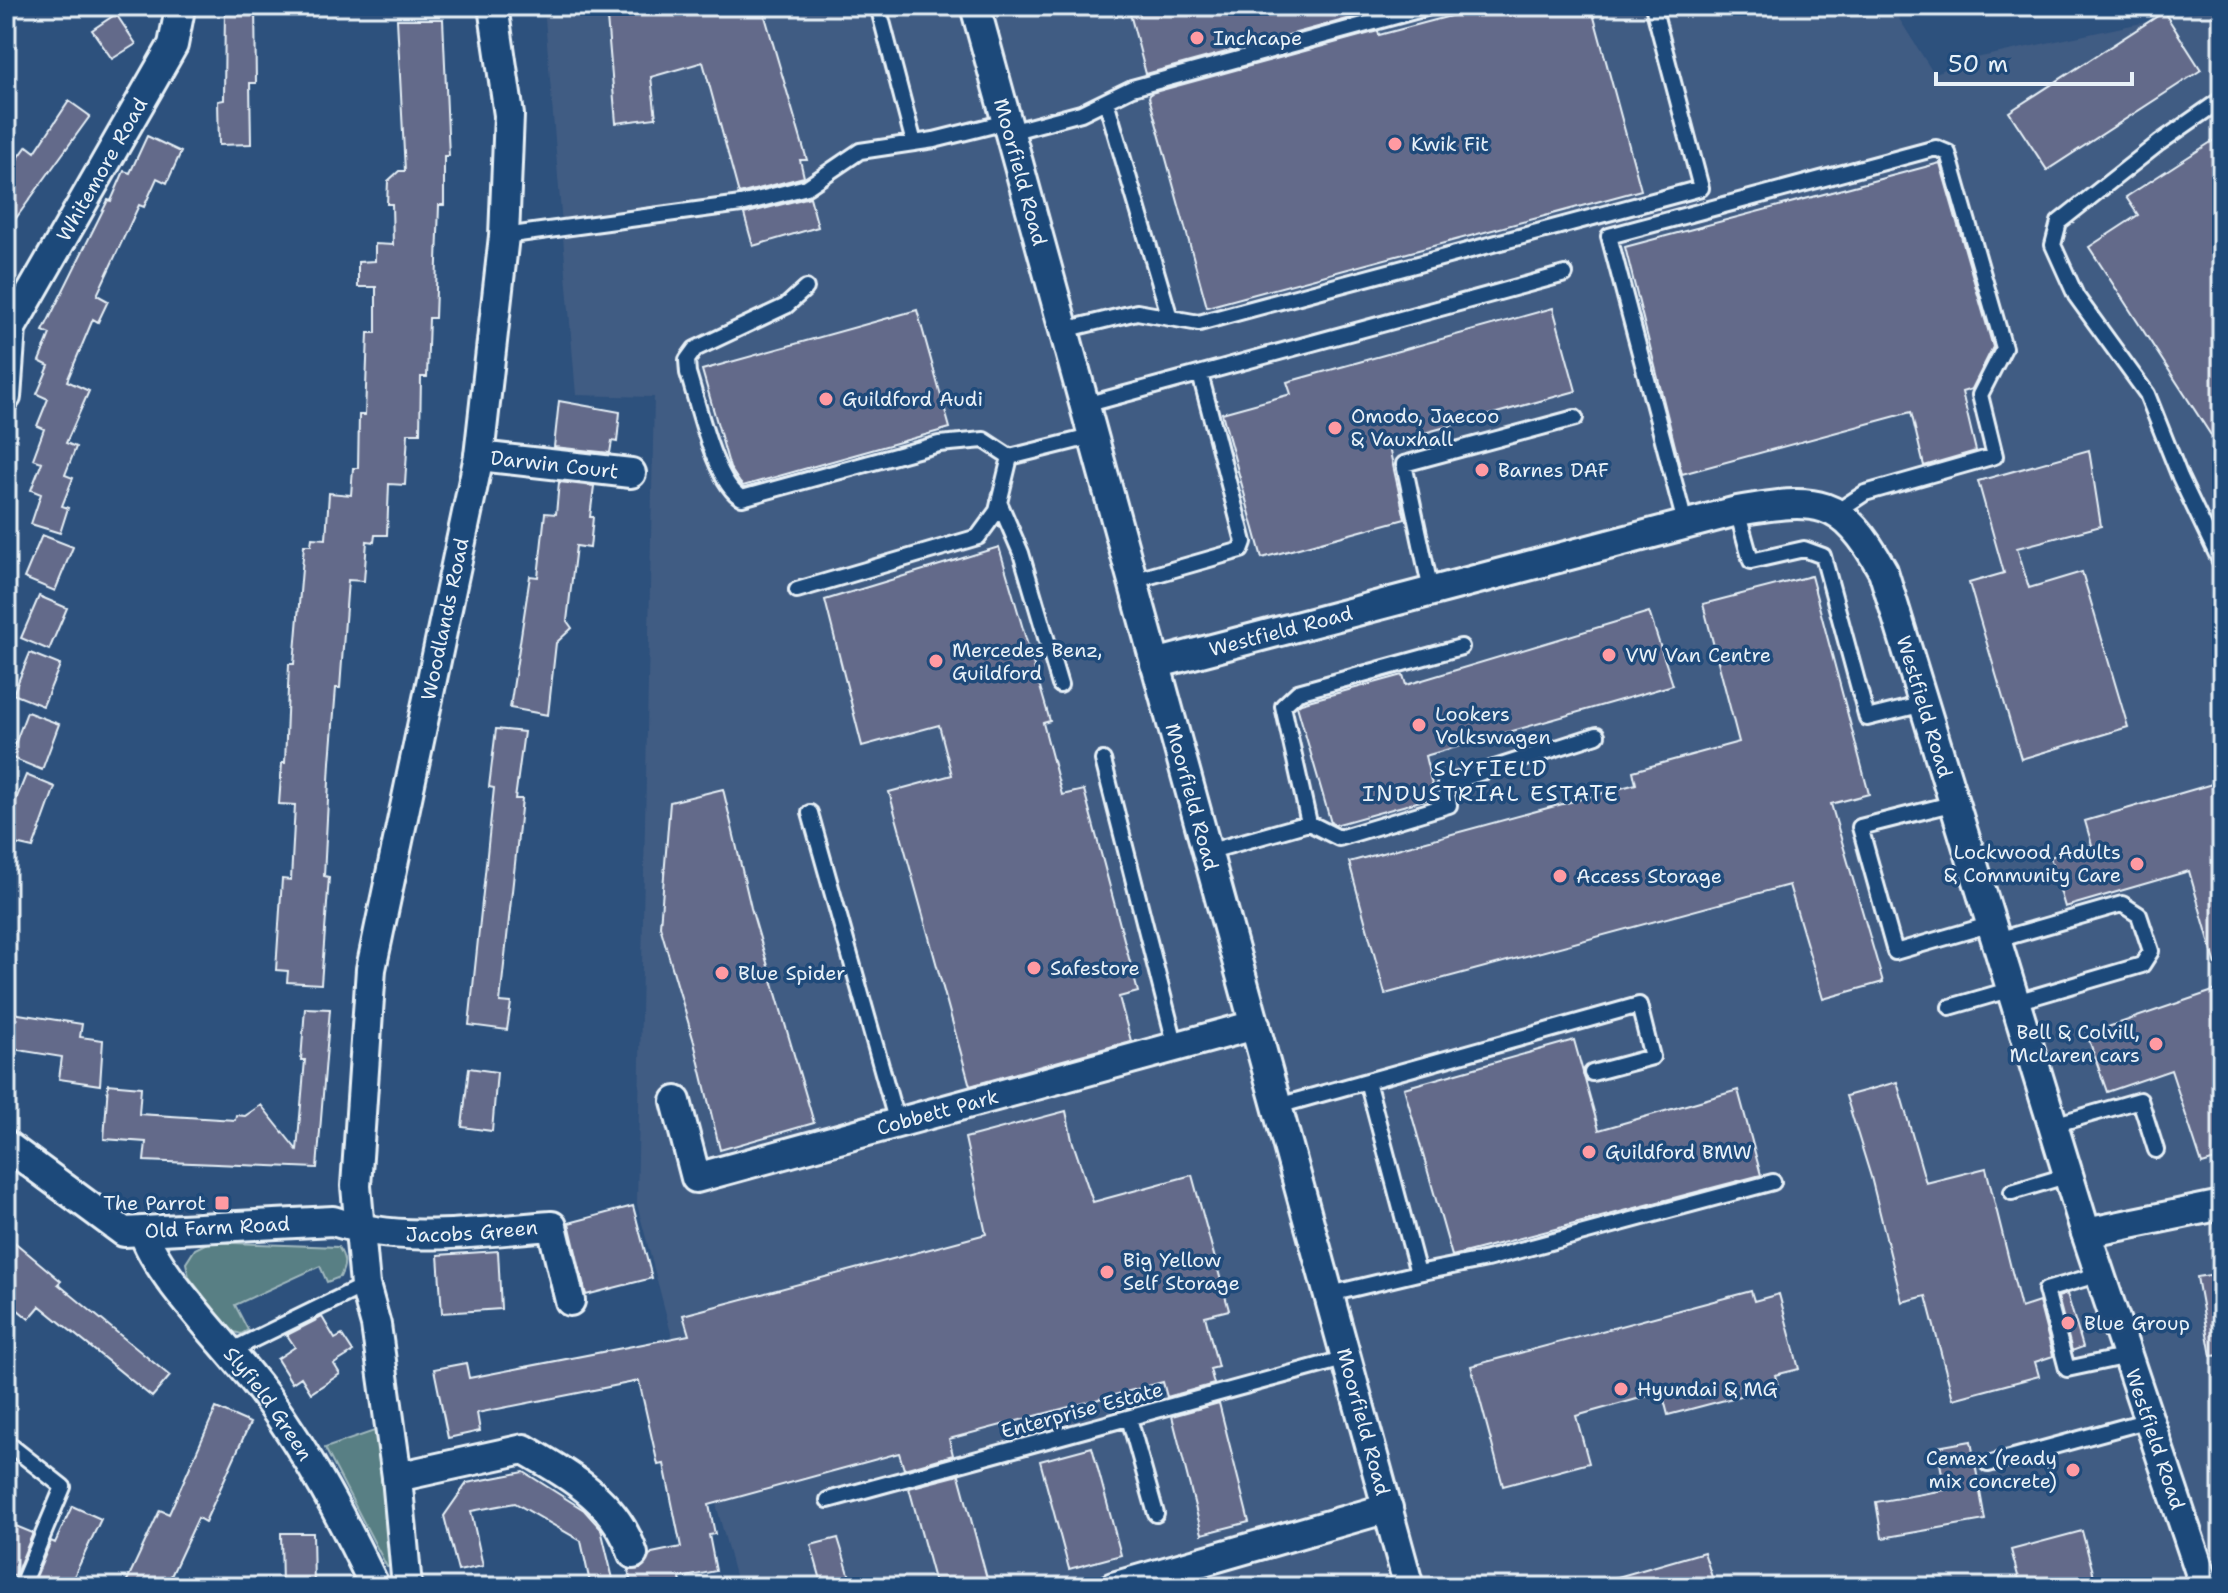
<svg xmlns="http://www.w3.org/2000/svg" width="2228" height="1593" font-family="'Shantell Sans',sans-serif">
<rect width="100%" height="100%" fill="#2d517d"/>
<filter id="ink" filterUnits="userSpaceOnUse"><feTurbulence type="fractalNoise" baseFrequency=".0125" numOctaves="2"/><feDisplacementMap in="SourceGraphic" scale="16" xChannelSelector="R" yChannelSelector="G"/><feConvolveMatrix kernelMatrix="1 2 1 2 8 2 1 2 1" color-interpolation-filters="sRGB"/></filter>
<g filter="url(#ink)">
<path fill="#415c83" d="M544 6H1891L1934 74 1962 61 2222 6V1587H738L637 1204 654 397 576 395Z"/>
<path fill="#597f84" stroke="#a0b8be" stroke-width="2" d="M209 1242 338 1247C346 1258 346 1265 340 1277L327 1282 320 1266 235 1305 248 1330 241 1334 231 1331 189 1277 186 1263 195 1249Z
M377 1430 394 1565 387 1567 325 1448Z"/>
<path fill="#646b8a" stroke="#e8f1f8" stroke-width="2" d="M225 6H255L256 83H250L251 144 219 145 218 101 224 100Z
M606 6H762L807 160H800L804 177 739 194 703 62 651 77 656 118 616 123Z
M1128 6H1371L1373 12 1146 74Z
M1488 6H1591L1641 190 1207 307 1149 97 1151 93 1378 31 1379 35Z
M2164 12 2201 70 2047 170 2009 112Z
M116 14 136 44 112 59 92 30Z
M397 19H443L449 156H444V205H439L435 318H429L427 377H421L420 433H408L405 485 389 484 387 535H375L374 542 367 541 364 581 348 580 340 688H336L330 762 324 876 329 877 321 984 287 982 288 971 276 970 282 879 291 880 295 805 279 804 282 763H285L289 664H294L304 545H311L312 538 326 539 329 493 351 495 353 468H358L359 415H365L368 333H376V287H358V262L375 261V244L393 245 392 204H387L388 181 399 171H405Z
M69 101 90 116 6 232V175L27 146 35 152Z
M2222 135V452L2089 247 2138 215 2126 197Z
M147 136 181 152 167 183 157 178 144 207 139 205 97 295 108 301 98 322 93 319 67 381 89 391 66 443 76 447 65 475 73 478 62 506 68 508 60 533 31 524 41 494 31 490 42 462 33 459 44 429 37 426 48 399 37 394 49 366 39 361 50 334 43 331 108 200 111 201 124 171 130 173Z
M1940 163 1993 347 1972 389 1962 392 1976 451 1924 466 1911 412 1682 474 1625 247Z
M810 197 818 227 753 246 744 214Z
M1553 308 1576 391 1388 443 1405 519 1262 558 1222 413 1291 394 1287 382Z
M917 310 950 428 743 486 740 483 730 468 702 370Z
M559 401 620 412 617 442 612 441 610 453 554 447Z
M2089 450 2101 526 2017 548 2029 588 2082 572 2128 727 2021 759 1969 583 2004 573 1978 481Z
M559 482 594 486 590 517H593L590 548 576 546 567 621 572 628 556 643 548 715 510 708 530 576 538 577 545 513 556 514Z
M42 535 73 547 55 591 24 578Z
M999 547 1050 721 1043 723 1062 795 1084 790 1138 992 1119 997 1131 1041 970 1086 889 792 952 775 939 725 862 746 825 600Z
M1811 576 1869 794 1831 804 1883 982 1823 999 1789 885 1385 994 1349 862 1636 784 1633 771 1739 742 1703 604Z
M39 596 67 608 49 650 21 638Z
M1649 612 1673 685 1425 756 1435 797 1335 825 1331 823 1297 706 1301 703 1403 675 1406 685Z
M30 653 60 665 43 706 13 694Z
M27 712 59 724 42 770 10 757Z
M496 729 524 732 515 799H522L500 1002 511 1003 507 1030 469 1025 494 788 489 787Z
M26 775 55 787 33 848 6 842V824Z
M2219 782 2222 794V964L2216 965 2189 871 2065 907 2050 857 2092 845 2085 821Z
M723 789 751 908 814 1123 720 1150 694 1042 660 926 670 802Z
M2222 988V1158L2202 1164 2171 1070 2107 1092 2087 1034Z
M305 1008 330 1009 317 1168 144 1161 146 1142 104 1139 108 1084 141 1087 139 1114 235 1120 236 1115 245 1116 261 1105 297 1150 305 1060H301Z
M6 1012 82 1024 80 1037 103 1040 100 1085 59 1079 62 1057 6 1048Z
M1574 1040 1599 1130 1738 1090 1761 1175 1452 1256 1404 1088Z
M469 1068 497 1072 492 1131 462 1127Z
M1897 1082 1926 1183 1986 1168 2021 1308 2039 1302 2053 1356 2035 1362 2039 1376 1953 1399 1926 1296 1902 1302 1871 1177 1846 1096Z
M1066 1111 1072 1140 1093 1202 1192 1175 1229 1310 1205 1316 1218 1367 1210 1369 1214 1384 1167 1397 1163 1382 949 1439 953 1455 904 1469 899 1453 709 1505 715 1534 709 1535 716 1571 680 1578 681 1583 661 1587H632L628 1570 640 1569 652 1553 681 1547 664 1464 658 1465 639 1381 477 1413 480 1431 448 1438 434 1369 466 1363 469 1378 689 1335 683 1315 986 1234 965 1138Z
M633 1206 652 1278 586 1295 569 1223Z
M6 1235 61 1281 58 1284 170 1376 152 1397 40 1306 29 1319 6 1300Z
M498 1251 501 1309 442 1313 438 1255Z
M2222 1273V1355L2211 1356 2197 1277Z
M1751 1291 1754 1301 1779 1294 1799 1369 1775 1375 1778 1386 1668 1415 1662 1392 1576 1416 1589 1463 1503 1486 1471 1366Z
M2067 1294 2083 1347 2072 1351 2058 1297Z
M322 1317 335 1339 342 1335 353 1352 334 1364 340 1374 311 1393 301 1377 292 1383 277 1359 295 1347 287 1335Z
M1219 1403 1249 1522 1202 1534 1172 1416Z
M216 1408 250 1423 205 1522 198 1518 166 1587H124L160 1510 169 1514Z
M1971 1441 1985 1520 1882 1538 1876 1502 1945 1490 1937 1447Z
M1092 1447 1121 1555 1069 1569 1040 1461Z
M524 1472 584 1510 601 1529 613 1579 590 1583 581 1541 515 1503 471 1511 483 1566 458 1571 444 1516 467 1483Z
M959 1475 988 1582 969 1587H936L909 1488Z
M72 1506 101 1519 69 1587 33 1584 51 1541 55 1543Z
M6 1522 33 1533 15 1576 6 1572Z
M2082 1531 2097 1587H2021L2011 1550Z
M281 1533H313L314 1587H282Z
M838 1538 853 1587H823L811 1545Z
M1704 1552 1715 1587H1605L1604 1581Z"/>
<g fill="none" stroke-linecap="round" stroke-linejoin="round">
<defs>
<path id="service" d="M878 6 914 143
M2222 99 2159 143 2059 222 2053 245 2076 296 2147 394 2180 477 2222 565
M1106 101 1170 318
M1010 132 1081 113 1132 88 1433 6
M504 236 741 204 807 187 860 151 934 140 1006 122
M806 288 786 306 695 349 687 360 688 373C698 403 715 485 742 498L939 444 984 440 1010 457
M1064 330 1137 312 1199 323 1701 188 1653 6
M1085 405 1565 274
M999 502 1021 553 1060 685
M1737 511 1751 561 1804 549 1823 556 1867 718 1924 704
M1685 523 1609 236 1936 148 1948 153 2004 348 1980 395 1995 456 1865 493 1836 512
M1133 581 1241 550 1244 542 1200 374
M797 590 978 537 997 511 1010 457 1094 436
M1431 591 1404 464 1575 418
M1103 760 1176 1047
M1955 803 1860 827 1895 952 1992 924
M810 813 897 1123
M1309 823 1283 706 1298 692 1461 647
M1207 852 1309 823 1339 838 1449 805 1445 784 1597 735
M1997 940 2122 904 2139 915 2151 951 2142 965 2016 1002
M1950 1007 2012 989
M1278 1106 1639 1005 1652 1057 1592 1073
M2053 1125 2140 1100 2156 1150
M2012 1192 2069 1175
M1418 1273 1487 1259 1773 1182
M2100 1274 2046 1290 2067 1369 2128 1356
M1330 1294 1418 1273 1367 1081
M232 1350 365 1285
M1129 1418 1156 1514
M6 1442 63 1487 21 1587
M1988 1464 2149 1420
M828 1500 1347 1358"/>
<g id="minor">
<path id="s1" d="M975 6 1409 1587"/>
<path id="s2" d="M6 397 11 328 173 45 179 14 177 6"/>
<path id="s3" d="M479 456 631 473"/>
<path id="s4" d="M1155 664 1737 511C1817 498 1842 496 1883 571L2086 1233 2205 1587"/>
<path id="s5" d="M676 1101 696 1178 1255 1025"/>
<path id="s6" d="M6 1145 124 1232 333 1221C404 1245 480 1231 552 1226L570 1301"/>
<path id="s7" d="M144 1233C157 1277 234 1352 265 1395 309 1455 343 1520 375 1587"/>
<path d="M2086 1233 2222 1205"/>
<path d="M397 1477 524 1449C570 1476 616 1501 633 1554"/>
<path id="s8" d="M407 1587 397 1477 376 1325 365 1285 356 1186 371 969 479 456 504 236 509 115 493 6"/>
<path d="M1113 1587 1388 1508"/>
</g>
</defs>
<use href="#service" stroke="#e8f1f8" stroke-width="20"/>
<use href="#minor" stroke="#e8f1f8" stroke-width="34"/>
<use href="#service" stroke="#1f4a7a" stroke-width="14"/>
<use href="#minor" stroke="#1f4a7a" stroke-width="28"/>
</g>
</g>
<g fill="#ff9aa2" stroke="#1f4a7a" stroke-width="3">
<circle cx="1197" cy="38" r="8"/>
<circle cx="1395" cy="144" r="8"/>
<circle cx="826" cy="399" r="8"/>
<circle cx="1335" cy="428" r="8"/>
<circle cx="1482" cy="470" r="8"/>
<circle cx="1609" cy="655" r="8"/>
<circle cx="936" cy="661" r="8"/>
<circle cx="1419" cy="725" r="8"/>
<circle cx="2137" cy="864" r="8"/>
<circle cx="1560" cy="876" r="8"/>
<circle cx="1034" cy="968" r="8"/>
<circle cx="722" cy="973" r="8"/>
<circle cx="2156" cy="1044" r="8"/>
<circle cx="1589" cy="1152" r="8"/>
<rect x="214" y="1195" width="16" height="16" rx="4"/>
<circle cx="1107" cy="1272" r="8"/>
<circle cx="2068" cy="1323" r="8"/>
<circle cx="1621" cy="1389" r="8"/>
<circle cx="2073" cy="1470" r="8"/>
</g>
<g text-anchor="middle" dominant-baseline="central" stroke-width="7" stroke-linejoin="round" paint-order="stroke">
<g font-size="20" fill="#e8f1f8" stroke="#1f4a7a" text-anchor="start">
<text x="1213" y="38">Inchcape</text>
<text x="1411" y="144">Kwik Fit</text>
<text x="842" y="399">Guildford Audi</text>
<text x="1351" y="416">Omodo, Jaecoo<tspan x="1351" dy="23">&amp; Vauxhall</tspan></text>
<text x="1498" y="470">Barnes DAF</text>
<text x="952" y="650">Mercedes Benz,<tspan x="952" dy="23">Guildford</tspan></text>
<text x="1625" y="655">VW Van Centre</text>
<text x="1435" y="714">Lookers<tspan x="1435" dy="23">Volkswagen</tspan></text>
<text x="2121" y="852" text-anchor="end">Lockwood Adults<tspan x="2121" dy="23">&amp; Community Care</tspan></text>
<text x="1576" y="876">Access Storage</text>
<text x="1050" y="968">Safestore</text>
<text x="738" y="973">Blue Spider</text>
<text x="2140" y="1032" text-anchor="end">Bell &amp; Colvill,<tspan x="2140" dy="23">McLaren cars</tspan></text>
<text x="1605" y="1152">Guildford BMW</text>
<text x="206" y="1203" text-anchor="end">The Parrot</text>
<text x="1123" y="1260">Big Yellow<tspan x="1123" dy="23">Self Storage</tspan></text>
<text x="2084" y="1323">Blue Group</text>
<text x="1637" y="1389">Hyundai &amp; MG</text>
<text x="2057" y="1458" text-anchor="end">Cemex (ready<tspan x="2057" dy="23">mix concrete)</tspan></text>
</g>
<g font-size="20" fill="#e8f1f8" stroke="#1f4a7a">
<text stroke="none"><textPath href="#s2" startOffset="252">Whitemore Road</textPath></text>
<text stroke="none"><textPath href="#s1" startOffset="172">Moorfield Road</textPath></text>
<text stroke="none"><textPath href="#s3" startOffset="76">Darwin Court</textPath></text>
<text stroke="none"><textPath href="#s8" startOffset="980">Woodlands Road</textPath></text>
<text stroke="none"><textPath href="#s4" startOffset="130">Westfield Road</textPath></text>
<text stroke="none"><textPath href="#s4" startOffset="920">Westfield Road</textPath></text>
<text stroke="none"><textPath href="#s1" startOffset="820">Moorfield Road</textPath></text>
<text stroke="none"><textPath href="#s5" startOffset="330">Cobbett Park</textPath></text>
<text stroke="none"><textPath href="#s6" startOffset="240">Old Farm Road</textPath></text>
<text stroke="none"><textPath href="#s6" startOffset="496">Jacobs Green</textPath></text>
<text stroke="none"><textPath href="#s7" startOffset="212">Slyfield Green</textPath></text>
<text transform="translate(1082 1410) rotate(-15)">Enterprise Estate</text>
<text stroke="none"><textPath href="#s1" startOffset="1468">Moorfield Road</textPath></text>
<text stroke="none"><textPath href="#s4" startOffset="1688">Westfield Road</textPath></text>
</g>
<g font-size="22" letter-spacing="2" fill="#e8f1f8" stroke="#1f4a7a">
<text x="1491" y="768">SLYFIELD<tspan x="1491" dy="25">INDUSTRIAL ESTATE</tspan></text>
</g>
</g>
<rect width="2228" height="1593" fill="none" stroke="#1f4a7a" stroke-width="32"/>
<rect x="16" y="16" width="2196" height="1561" fill="none" stroke="#e8f1f8" stroke-width="3" filter="url(#ink)"/>
<path d="M1936 72v12h196v-12" fill="none" stroke="#e8f1f8" stroke-width="4"/>
<text x="1948" y="72" font-size="24" fill="#e8f1f8" stroke="#1f4a7a" stroke-width="6" paint-order="stroke">50 m</text>
</svg>
